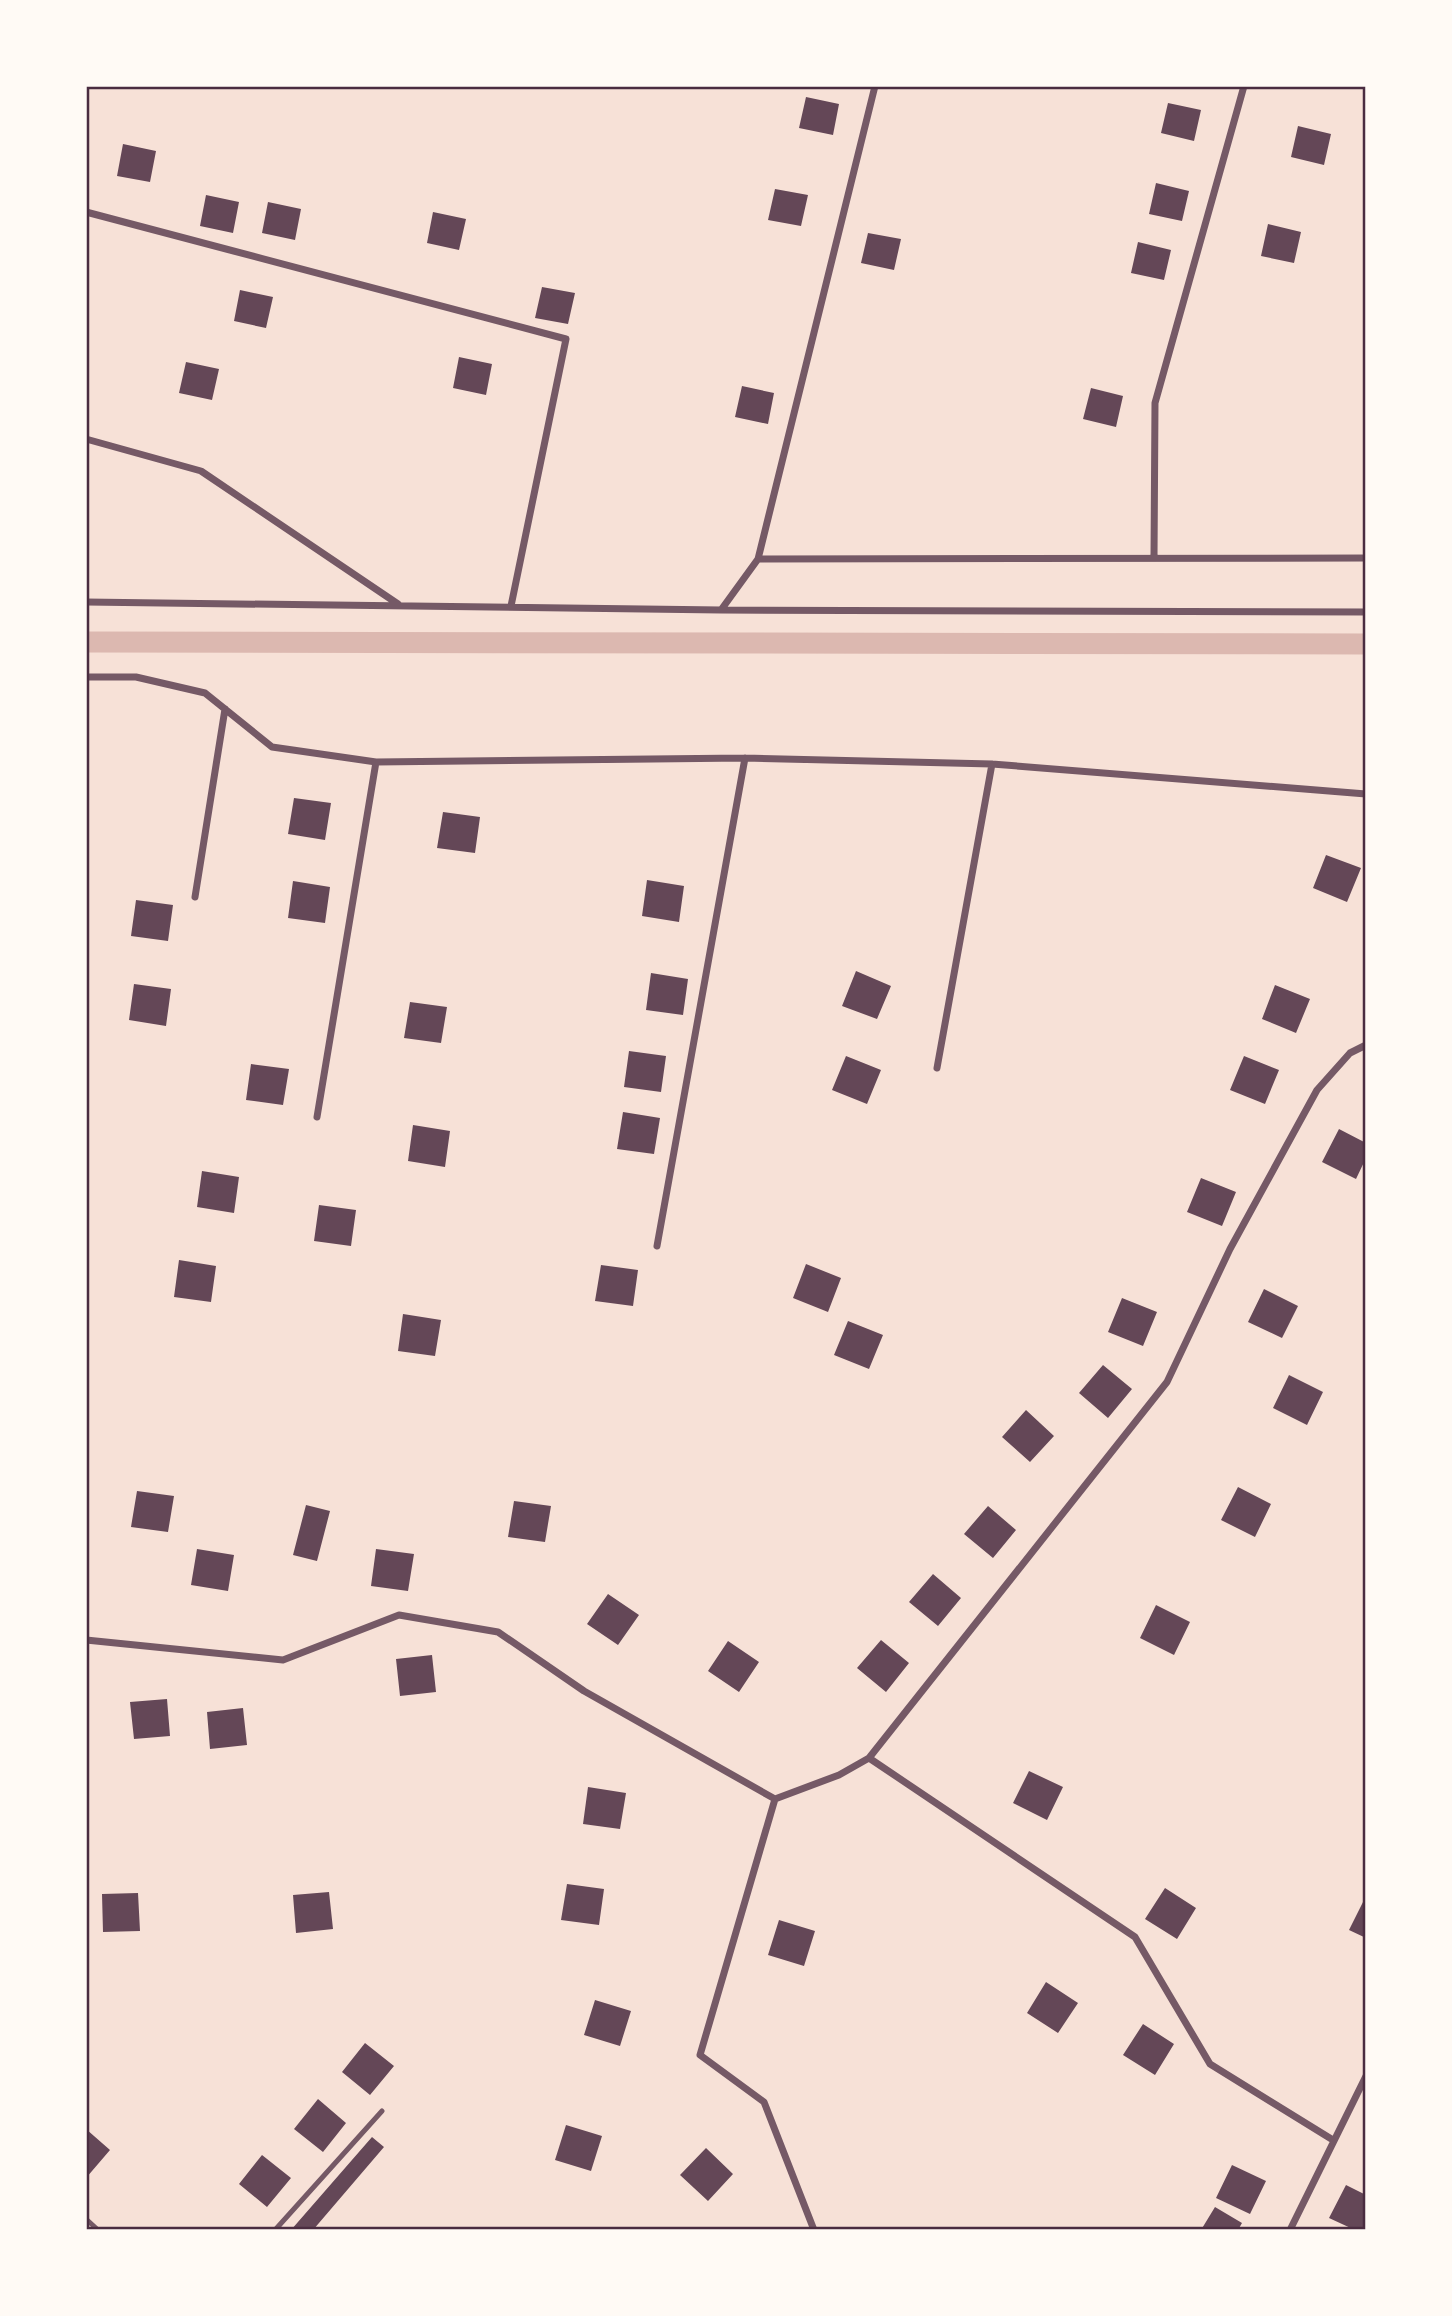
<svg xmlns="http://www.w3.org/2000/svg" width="1452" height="2316" font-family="'Times New Roman',serif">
<rect width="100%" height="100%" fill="#f7e1d7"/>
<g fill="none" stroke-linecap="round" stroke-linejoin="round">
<path stroke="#dcb8b0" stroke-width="21" d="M86 642 1366 644"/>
</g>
<path fill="#644757" d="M806 97 839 104 833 135 799 128Z
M1168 103 1201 110 1194 141 1161 133Z
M1298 126 1331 134 1324 165 1291 157Z
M123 144 156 151 150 182 117 176Z
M1156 183 1189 191 1182 221 1149 214Z
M775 189 808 195 801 226 768 220Z
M206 195 239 202 233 233 200 226Z
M268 202 301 209 295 240 262 233Z
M433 212 466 219 459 250 427 243Z
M1268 224 1301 232 1294 263 1261 256Z
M868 233 901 239 894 270 861 263Z
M1138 242 1171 250 1164 280 1131 273Z
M542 287 575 293 568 324 535 318Z
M240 290 273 297 266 328 234 321Z
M459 357 492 364 486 395 453 388Z
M186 362 219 369 212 400 179 393Z
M742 386 774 393 768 424 735 417Z
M1091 388 1123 396 1116 427 1083 419Z
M294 798 331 803 325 840 288 834Z
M443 812 480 817 475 853 437 848Z
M1326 855 1361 868 1347 902 1313 888Z
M647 880 684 886 679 922 642 916Z
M293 881 330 887 325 923 288 918Z
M136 900 173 905 168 941 131 936Z
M856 971 891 986 877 1019 842 1006Z
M651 973 688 979 683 1015 646 1010Z
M134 984 171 989 166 1026 129 1020Z
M1275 985 1310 999 1296 1033 1262 1019Z
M410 1002 447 1007 441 1043 404 1038Z
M629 1051 666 1056 661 1092 624 1087Z
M846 1056 881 1070 867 1104 832 1090Z
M1244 1056 1279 1070 1265 1104 1230 1090Z
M251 1064 289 1069 283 1105 246 1100Z
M623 1112 660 1118 654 1154 617 1149Z
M413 1125 450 1131 445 1167 408 1161Z
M1339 1129 1366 1143V1158L1356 1179 1322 1162Z
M202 1171 239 1177 234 1213 197 1207Z
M1201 1178 1236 1192 1222 1226 1187 1212Z
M319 1205 356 1210 351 1246 314 1241Z
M179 1260 216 1266 211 1302 174 1297Z
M806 1264 841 1278 828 1312 793 1298Z
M601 1265 638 1270 633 1306 595 1301Z
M1264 1289 1298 1306 1282 1338 1248 1322Z
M1122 1298 1157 1312 1143 1346 1108 1332Z
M403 1314 441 1320 435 1356 398 1351Z
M848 1321 883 1335 869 1369 834 1355Z
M1103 1365 1132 1389 1108 1418 1079 1393Z
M1289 1375 1323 1392 1307 1425 1273 1408Z
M1026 1410 1054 1436 1030 1462 1002 1437Z
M1238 1487 1271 1504 1255 1537 1221 1520Z
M137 1491 174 1496 168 1532 131 1527Z
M514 1501 551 1506 545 1542 508 1537Z
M306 1505 330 1511 317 1561 293 1555Z
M988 1506 1016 1530 993 1558 964 1534Z
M197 1549 234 1555 228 1591 191 1585Z
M376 1549 414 1554 408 1591 371 1586Z
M933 1574 961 1598 938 1626 909 1602Z
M608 1594 639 1615 618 1645 587 1624Z
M1156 1605 1190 1622 1174 1655 1140 1638Z
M881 1640 909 1663 886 1692 857 1668Z
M728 1641 759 1662 739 1692 708 1671Z
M432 1655 436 1692 400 1696 396 1659Z
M167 1699 170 1736 134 1739 130 1702Z
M243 1708 247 1745 210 1749 207 1712Z
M1029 1771 1063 1787 1047 1820 1013 1803Z
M588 1787 626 1793 620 1829 583 1824Z
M567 1884 604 1889 599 1925 561 1920Z
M1165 1888 1196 1908 1177 1939 1145 1919Z
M329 1892 333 1929 296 1933 293 1895Z
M138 1893 140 1931 103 1932 102 1894Z
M1366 1896V1938L1349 1930Z
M779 1920 815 1931 804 1966 768 1955Z
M1046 1982 1078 2003 1058 2033 1027 2013Z
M595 2000 631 2011 620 2046 584 2035Z
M1143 2024 1174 2044 1155 2075 1123 2055Z
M365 2043 394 2066 370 2095 342 2072Z
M318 2099 346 2123 323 2152 294 2129Z
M566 2125 602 2136 591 2171 555 2160Z
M86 2129 110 2150 86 2178Z
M372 2137 384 2147 313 2230H291Z
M706 2148 733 2174 708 2201 680 2175Z
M262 2155 291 2178 267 2207 239 2184Z
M1232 2165 1266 2181 1250 2214 1216 2198Z
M1346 2185 1366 2195 1365 2230H1355L1329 2218Z
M1215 2207 1242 2223 1238 2230H1201Z"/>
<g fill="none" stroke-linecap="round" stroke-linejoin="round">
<path stroke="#755966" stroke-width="5" d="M86 2219 98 2230
M275 2230 382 2111"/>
<path stroke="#755966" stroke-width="7" d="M86 212 566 339 511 606
M86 439 201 471 398 604
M1154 558 1155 403 1244 86
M758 559 1366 558
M86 602 721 610 758 559 875 86
M721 610 1366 612
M86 677H136L205 693 272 747 376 762 745 758 992 764 1366 794
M195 897 225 709
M937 1068 992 764
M317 1117 376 762
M657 1246 745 758
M86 1640 283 1660 399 1615 498 1632 584 1691 775 1799 839 1775 869 1758 1167 1382 1230 1249 1317 1090 1350 1053 1366 1045
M869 1758 1135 1937 1210 2064 1333 2140
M775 1799 700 2055 764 2102 814 2230
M1290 2230 1366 2076"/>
</g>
<rect width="1452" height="2316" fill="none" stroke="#fffaf5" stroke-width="175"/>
<rect x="88" y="88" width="1276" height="2140" fill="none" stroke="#4a2c40" stroke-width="2.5"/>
</svg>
